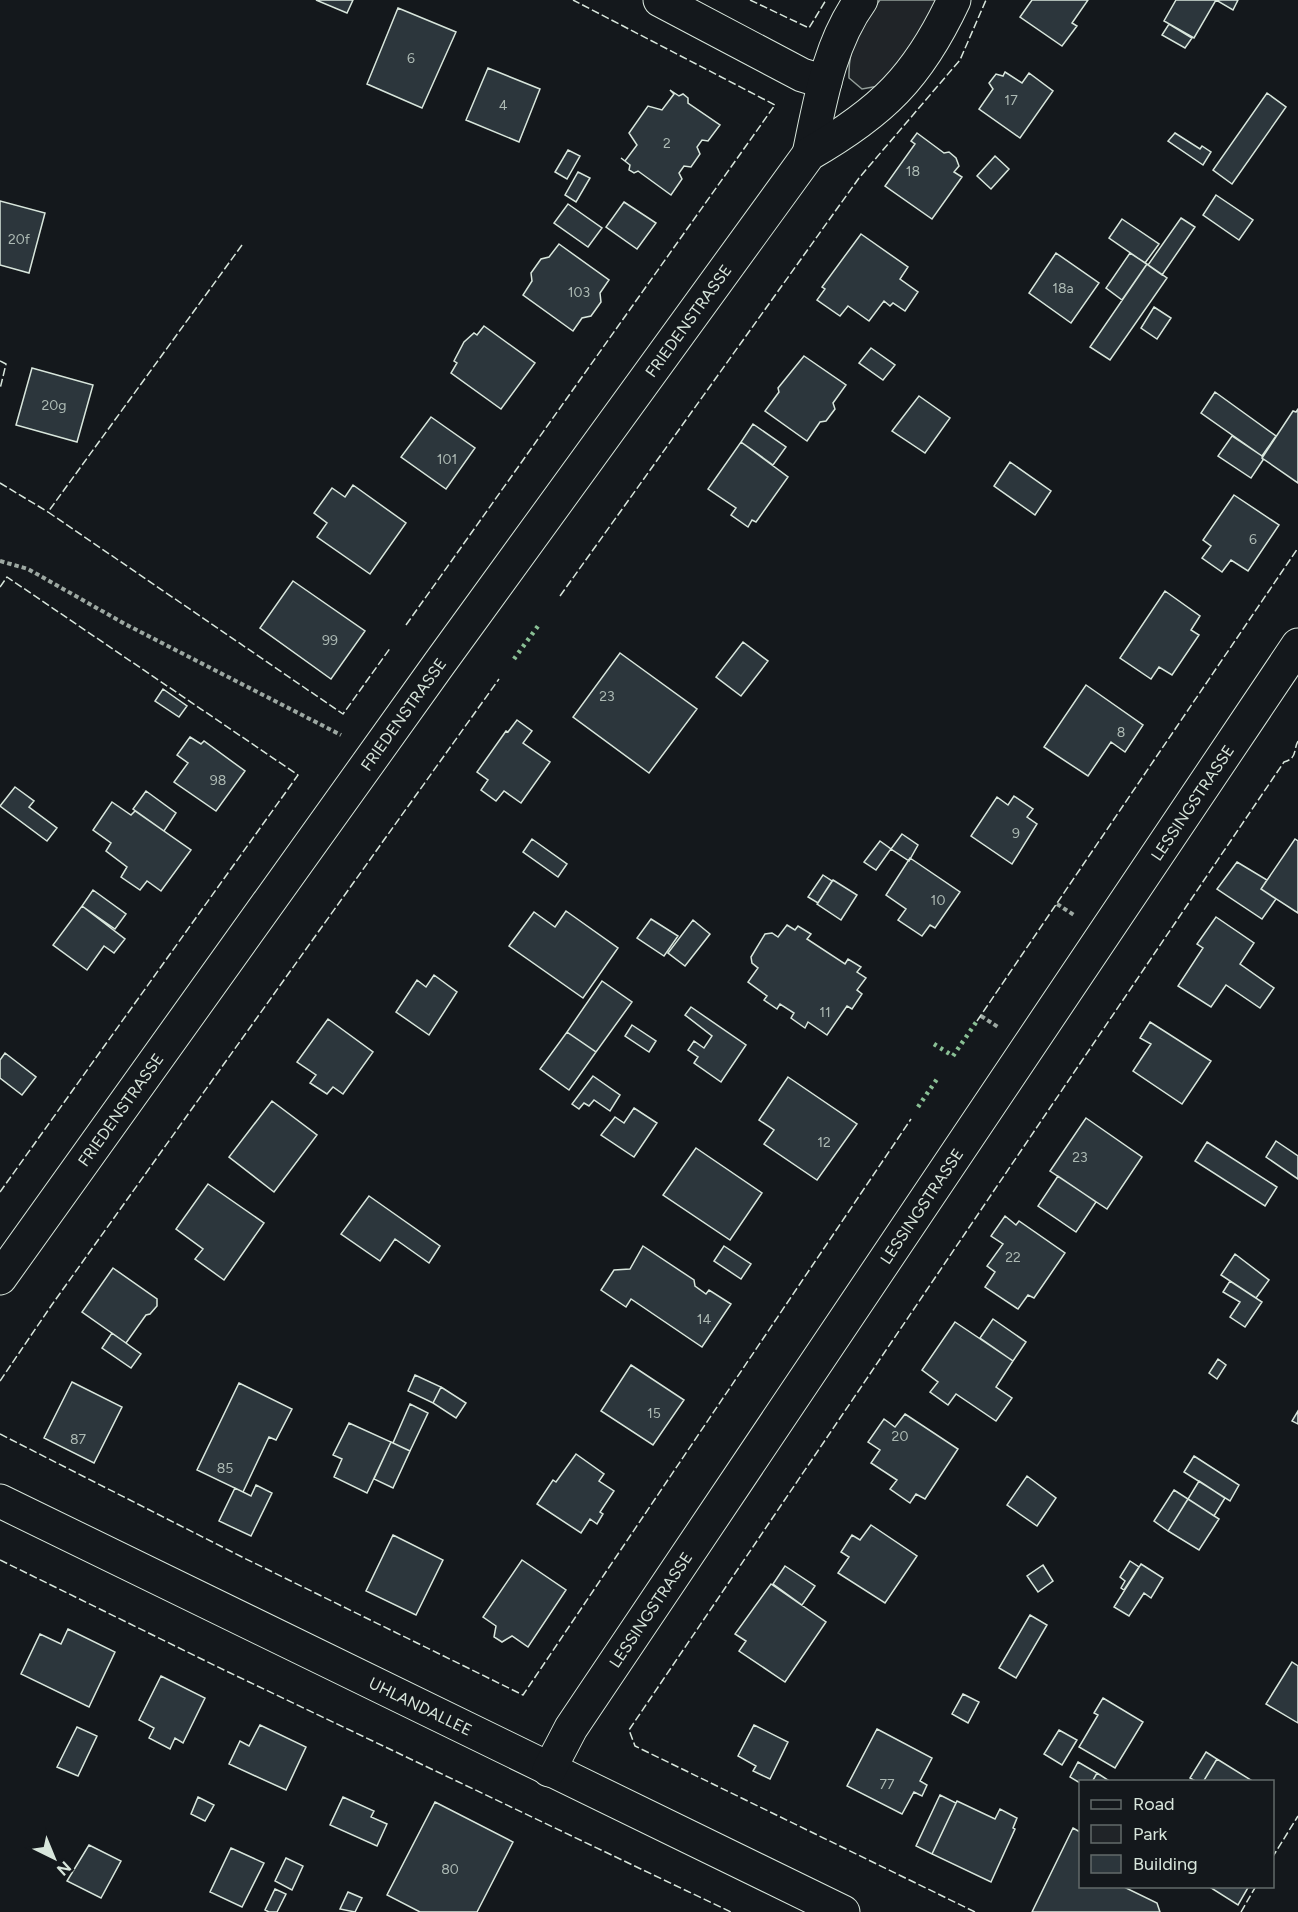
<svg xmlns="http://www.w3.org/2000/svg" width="1298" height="1912" font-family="Figtree,sans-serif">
<rect width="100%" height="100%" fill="#14181c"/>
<path fill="#202428" stroke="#939e99" stroke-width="1.5" d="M880 0H943L884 85 862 89 849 78C848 46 859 25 880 0Z"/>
<path fill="#2c363c" stroke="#d8e6dc" stroke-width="1.5" d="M316 0H353L347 13Z
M1032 0H1088L1072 23 1077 26 1062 46 1020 17Z
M1176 0H1216L1194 38 1164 21Z
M1216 0H1238L1233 10Z
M398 8 456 32 422 108 367 84Z
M1169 24 1192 38 1185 48 1162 35Z
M488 68 540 89 519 142 466 120Z
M1005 72 1022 83 1029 73 1053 91 1020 138 979 109 993 89 989 83 996 74 1003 76Z
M670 90 679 96 683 94 688 98V103L720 125 708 141 702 140 697 147 700 154 691 167 684 166 679 173 682 179 671 195 638 171 634 173 629 170 630 165 621 158 625 161 637 145 629 133 648 106 662 110 674 94Z
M1267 93 1286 107 1232 184 1213 170Z
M917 133 944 153 949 152 956 158 959 166 954 172 962 177 932 219 885 186 915 144 911 141Z
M1175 133 1200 149 1202 146 1211 152 1203 165 1168 141Z
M568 150 580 156 567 179 555 172Z
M995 156 1009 169 991 189 977 176Z
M578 172 590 178 576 202 565 195Z
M1216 195 1253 220 1239 240 1203 215Z
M0 201 45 213 29 273 0 265Z
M624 202 656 223 637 249 606 227Z
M568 204 602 228 588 247 554 223Z
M1181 218 1195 227 1162 275 1148 265Z
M1122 219 1159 244 1145 263 1109 238Z
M861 234 908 267 900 279 918 292 905 311 893 303 890 306 884 301 869 321 848 306 840 316 817 300 825 289 822 287Z
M559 244 609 280 600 293 601 302 591 316 582 318 573 331 523 295 532 281 531 273 541 259 549 257Z
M1056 253 1099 283 1071 323 1029 293Z
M1130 253 1147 264 1122 300 1106 288Z
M1147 264 1167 278 1110 360 1090 347Z
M1154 307 1171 318 1157 339 1141 328Z
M484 326 535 363 501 409 451 373 457 363 454 361 464 342 474 333 477 335Z
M871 348 895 365 883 380 859 363Z
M804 356 846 385 833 403 835 409 826 421 820 422 807 441 765 411 779 392 778 388Z
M32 368 93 385 77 442 16 425Z
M1215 392 1276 436 1262 456 1201 413Z
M919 396 950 418 925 453 892 431Z
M1298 409V483L1262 458 1293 411 1296 412Z
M431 417 475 448 446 489 401 457Z
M753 424 786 447 773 465 741 442Z
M1232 436 1262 456 1263 460 1251 478 1218 456Z
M741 442 788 477 756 522 752 520 748 527 731 515 736 508 708 489Z
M1010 462 1051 491 1035 515 994 486Z
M353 485 406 523 370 574 317 537 327 523 314 513 332 488 345 497Z
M1234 495 1279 525 1248 571 1231 560 1222 572 1202 558 1211 546 1203 540Z
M293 581 365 631 331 679 260 628Z
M1165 591 1200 616 1191 630 1199 635 1172 675 1159 667 1151 679 1120 658Z
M743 642 768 661 741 696 716 677Z
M620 653 697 709 649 773 573 717Z
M1086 685 1143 725 1125 752 1111 742 1088 776 1044 747Z
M163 689 187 706 179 717 155 701Z
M517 720 532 731 523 743 550 762 521 803 504 791 496 801 481 790 488 780 477 772 506 731 508 732Z
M190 737 201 744 204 741 245 771 216 811 174 782 188 763 177 755Z
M15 787 34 801 29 807 57 828 47 841 0 806Z
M146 791 176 813 164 831 133 809Z
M1014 796 1033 809 1027 817 1037 824 1012 864 971 836 997 797 1008 805Z
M112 802 131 815 135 811 191 850 161 891 147 881 140 890 121 877 127 867 106 851 111 843 93 830Z
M902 834 918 845 909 861 891 849Z
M532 839 567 864 558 877 523 852Z
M1295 839 1298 841V913L1261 889Z
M880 841 891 849 876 870 864 862Z
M910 858 960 892 935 928 930 925 922 936 898 920 906 909 886 895Z
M1237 862 1267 880 1261 889 1276 899 1262 919 1217 889Z
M823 875 832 881 818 903 808 897Z
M833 880 857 895 841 920 817 904Z
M93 890 126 914 115 929 82 906Z
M82 906 125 939 114 953 104 946 87 970 53 945Z
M566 911 618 948 583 998 509 946 534 912 555 927Z
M1216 917 1254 943 1240 964 1274 988 1260 1008 1226 985 1211 1007 1178 986 1203 948 1197 944Z
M651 919 678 936 664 956 637 938Z
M693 920 710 934 685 966 668 953Z
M787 925 795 930 798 926 811 934 807 939 845 964 848 959 861 967 857 972 866 978 857 990 862 994 852 1009 847 1006 827 1035 808 1022 805 1028 791 1018 794 1013 780 1004 777 1009 764 1000 767 996 748 982 758 968 752 963 751 957 765 934 772 933 778 937Z
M434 975 457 992 429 1035 396 1012 417 980 426 987Z
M602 981 632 1002 596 1052 567 1032Z
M691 1007 746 1045 721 1082 694 1063 698 1057 688 1050 694 1041 704 1048 712 1036 685 1015Z
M328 1019 373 1052 343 1094 333 1087 327 1094 310 1083 316 1075 297 1062Z
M1150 1022 1211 1061 1182 1104 1133 1071 1151 1044 1140 1038Z
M632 1025 656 1041 649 1052 625 1036Z
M567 1032 596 1052 569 1090 540 1069Z
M5 1053 36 1077 22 1095 0 1078V1060Z
M593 1076 620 1095 610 1111 594 1100 589 1106 584 1103 579 1109 572 1104Z
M788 1077 857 1124 817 1180 764 1144 774 1130 759 1120Z
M272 1101 317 1135 274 1192 229 1157Z
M634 1108 657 1123 634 1157 601 1135 615 1117 624 1123Z
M1086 1118 1142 1157 1107 1209 1050 1171Z
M1276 1141 1298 1156V1179L1266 1157Z
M1207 1142 1277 1187 1265 1206 1195 1161Z
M696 1148 762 1193 730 1240 663 1195Z
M1058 1176 1096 1202 1076 1232 1038 1206Z
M208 1184 264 1223 224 1280 195 1259 203 1249 176 1229Z
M369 1196 440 1246 429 1263 395 1239 380 1261 341 1234Z
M1005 1216 1016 1225 1019 1221 1065 1253 1034 1298 1028 1295 1018 1309 985 1287 995 1272 987 1266 1003 1244 991 1236Z
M643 1246 694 1280 695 1286 706 1294 709 1290 731 1304 702 1347 631 1299 626 1307 601 1290 614 1270 630 1269Z
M724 1246 751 1264 741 1279 714 1261Z
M1235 1254 1269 1280 1256 1298 1221 1275Z
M113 1268 157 1299V1306L150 1314 146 1315 126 1343 82 1312Z
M1230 1281 1262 1302 1245 1327 1230 1317 1240 1302 1223 1292Z
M993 1319 1026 1342 1013 1361 980 1338Z
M955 1322 1013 1361 996 1387 1012 1398 996 1421 956 1394 948 1405 930 1392 938 1382 922 1370Z
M112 1333 141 1354 131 1368 102 1348Z
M1218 1359 1226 1365 1217 1379 1209 1373Z
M631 1365 684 1400 653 1445 601 1411Z
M415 1375 441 1387 433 1403 408 1391Z
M72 1382 122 1407 94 1463 44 1438Z
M239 1383 292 1409 276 1440 269 1437 243 1492 197 1470Z
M441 1387 466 1403 456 1418 433 1403Z
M410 1404 428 1413 410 1451 393 1443Z
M1298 1411V1424L1292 1421Z
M905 1414 958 1449 925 1499 916 1494 910 1503 890 1489 897 1480 871 1463 880 1450 868 1442 884 1419 895 1427Z
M349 1423 391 1442 367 1493 334 1477 342 1459 333 1455Z
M391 1442 410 1451 393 1488 374 1479Z
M576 1454 604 1474 599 1481 614 1491 600 1512 603 1514 597 1524 590 1519 581 1533 537 1504 553 1480 556 1482Z
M1194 1456 1239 1485 1230 1501 1184 1472Z
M1027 1476 1056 1498 1037 1526 1007 1505Z
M1199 1481 1225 1498 1214 1516 1188 1499Z
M256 1485 272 1493 251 1536 219 1521 235 1488 251 1496Z
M1174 1490 1188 1499 1168 1531 1154 1521Z
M1188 1499 1219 1519 1199 1550 1168 1531Z
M871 1525 917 1556 885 1603 838 1573 849 1557 841 1552 852 1535 860 1540Z
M393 1535 443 1560 416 1615 366 1591Z
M522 1560 566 1590 528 1647 512 1636 502 1642 494 1637 496 1626 483 1617Z
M1130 1561 1139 1567 1124 1590 1121 1588 1125 1581 1120 1577Z
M1141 1564 1163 1578 1151 1598 1144 1593 1129 1616 1114 1607Z
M1043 1565 1053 1581 1038 1592 1027 1576Z
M785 1566 815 1586 802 1605 773 1584Z
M771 1584 826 1622 785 1682 739 1651 746 1641 735 1634Z
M1030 1615 1047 1625 1016 1678 999 1668Z
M68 1629 115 1652 89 1707 21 1674 40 1634 61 1644Z
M1292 1662 1298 1666V1723L1266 1704Z
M161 1676 205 1698 183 1743 175 1738 170 1749 149 1738 154 1728 139 1720Z
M963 1694 979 1702 968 1723 952 1714Z
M1103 1698 1143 1722 1115 1768 1079 1747 1098 1715 1094 1713Z
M260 1725 306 1747 286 1790 229 1764 240 1741 249 1746Z
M754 1725 788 1742 770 1779 753 1771 756 1766 738 1756Z
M77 1727 97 1736 78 1776 57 1767Z
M877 1729 932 1758 920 1781 927 1785 922 1796 914 1792 902 1814 847 1786Z
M1059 1730 1077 1740 1062 1765 1044 1754Z
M1206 1752 1217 1759 1203 1782H1197L1190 1778Z
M1217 1759 1254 1782H1203Z
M1078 1762 1097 1773 1092 1782 1080 1783 1070 1777Z
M1097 1773 1111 1782H1092Z
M940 1795 956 1803 932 1854 916 1846Z
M198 1797 214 1805 205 1821 191 1814Z
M343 1797 374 1811 371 1817 387 1824 377 1846 330 1825Z
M957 1801 995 1819 1000 1809 1017 1818 1013 1828 1015 1829 991 1882 932 1854Z
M435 1802 513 1842 477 1912H420L387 1895Z
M1073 1828 1080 1832V1886H1122L1157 1903 1160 1912H1032Z
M89 1845 121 1861 101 1898 67 1881Z
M231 1848 264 1863 242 1907 210 1892Z
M286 1858 303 1866 292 1890 275 1881Z
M1208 1886H1249L1238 1905Z
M275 1889 286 1894 277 1912H269L265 1910Z
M348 1892 362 1898 355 1912 340 1909Z"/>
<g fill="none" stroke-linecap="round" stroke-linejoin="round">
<defs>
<g id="street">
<path d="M660 0 802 75 825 82"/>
<path id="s1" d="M0 1501 843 1912"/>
<path id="s2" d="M549 1770 571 1728 1298 645"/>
</g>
<g id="secondary">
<path d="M809 154C820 102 829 44 861 0"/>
<path id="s3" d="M0 1278 439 664 809 154C882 112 918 77 954 0"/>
</g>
</defs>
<use href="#street" stroke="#d8e6dc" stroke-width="35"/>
<use href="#secondary" stroke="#d8e6dc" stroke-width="35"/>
<path stroke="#9da8a2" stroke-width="4" stroke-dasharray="4.5 3" stroke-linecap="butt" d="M0 561 28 569 125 624 341 735
M1057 904 1074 915
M981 1016 998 1027"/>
<use href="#street" stroke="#14181c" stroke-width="33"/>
<use href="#secondary" stroke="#14181c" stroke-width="33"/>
<path stroke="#8ac095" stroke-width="4.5" stroke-dasharray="3 4.5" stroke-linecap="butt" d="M514 659 538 626
M934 1044 953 1056 977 1021
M918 1107 939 1076"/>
<path stroke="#d8e6dc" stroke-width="1.5" stroke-dasharray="8 3" stroke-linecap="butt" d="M750 0 809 28 826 0
M242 245 48 512 343 714 391 647
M0 361 6 364 0 389
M0 483 48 512
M0 587 7 577 298 775 0 1192
M560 596 859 178 960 60 986 0
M406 625 775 105 573 0
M977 1021 1298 548
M0 1381 51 1306 499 679
M0 1434 242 1557 523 1695 911 1119
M0 1560 224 1670 731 1912
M1272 1858 1298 1816
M975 1912 635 1746 629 1730 1284 762C1298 758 1293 750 1298 741
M1241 1912 1256 1886"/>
</g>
<g text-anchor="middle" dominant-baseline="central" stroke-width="4.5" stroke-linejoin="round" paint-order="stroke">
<g font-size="14" fill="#adbab4">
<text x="411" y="58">6</text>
<text x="1011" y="100">17</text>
<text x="503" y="105">4</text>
<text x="667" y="143">2</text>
<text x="913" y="171">18</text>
<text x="19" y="239">20f</text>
<text x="1063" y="288">18a</text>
<text x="579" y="292">103</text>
<text x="54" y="405">20g</text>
<text x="447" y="459">101</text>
<text x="1253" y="539">6</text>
<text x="330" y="640">99</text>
<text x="607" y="696">23</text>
<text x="1121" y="732">8</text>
<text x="218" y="780">98</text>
<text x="1016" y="833">9</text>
<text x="938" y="900">10</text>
<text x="825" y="1012">11</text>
<text x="824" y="1142">12</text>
<text x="1080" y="1157">23</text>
<text x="1013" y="1257">22</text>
<text x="704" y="1319">14</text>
<text x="654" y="1413">15</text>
<text x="900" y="1436">20</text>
<text x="78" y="1439">87</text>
<text x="225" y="1468">85</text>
<text x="887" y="1784">77</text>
<text x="450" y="1869">80</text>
</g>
<g font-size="16" fill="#d8e6dc" stroke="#14181c">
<text stroke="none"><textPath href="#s3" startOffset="1179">FRIEDENSTRASSE</textPath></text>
<text stroke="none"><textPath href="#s3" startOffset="693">FRIEDENSTRASSE</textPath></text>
<text stroke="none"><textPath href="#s2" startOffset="1162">LESSINGSTRASSE</textPath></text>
<text stroke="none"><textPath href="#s3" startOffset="207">FRIEDENSTRASSE</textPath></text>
<text stroke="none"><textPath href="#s2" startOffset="676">LESSINGSTRASSE</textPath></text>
<text stroke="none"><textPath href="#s2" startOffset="190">LESSINGSTRASSE</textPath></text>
<text stroke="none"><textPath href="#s1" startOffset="468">UHLANDALLEE</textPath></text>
</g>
</g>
<rect x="1079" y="1780" width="195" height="108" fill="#14181c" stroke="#626a69" stroke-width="1.5"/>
<rect x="1091" y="1800" width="30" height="9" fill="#14181c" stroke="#626a69" stroke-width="1.5"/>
<text x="1133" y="1810" font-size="18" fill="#d8e6dc">Road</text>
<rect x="1091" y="1825" width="30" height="18" fill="#202428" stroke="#626a69" stroke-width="1.5"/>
<text x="1133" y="1840" font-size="18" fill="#d8e6dc">Park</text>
<rect x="1091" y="1855" width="30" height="18" fill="#2c363c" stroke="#626a69" stroke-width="1.5"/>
<text x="1133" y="1870" font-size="18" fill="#d8e6dc">Building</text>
<g transform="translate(54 1858) rotate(137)" stroke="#14181c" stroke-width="4.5" paint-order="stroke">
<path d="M0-4.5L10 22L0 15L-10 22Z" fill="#d8e6dc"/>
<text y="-9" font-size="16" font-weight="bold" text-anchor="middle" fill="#d8e6dc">N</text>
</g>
</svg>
